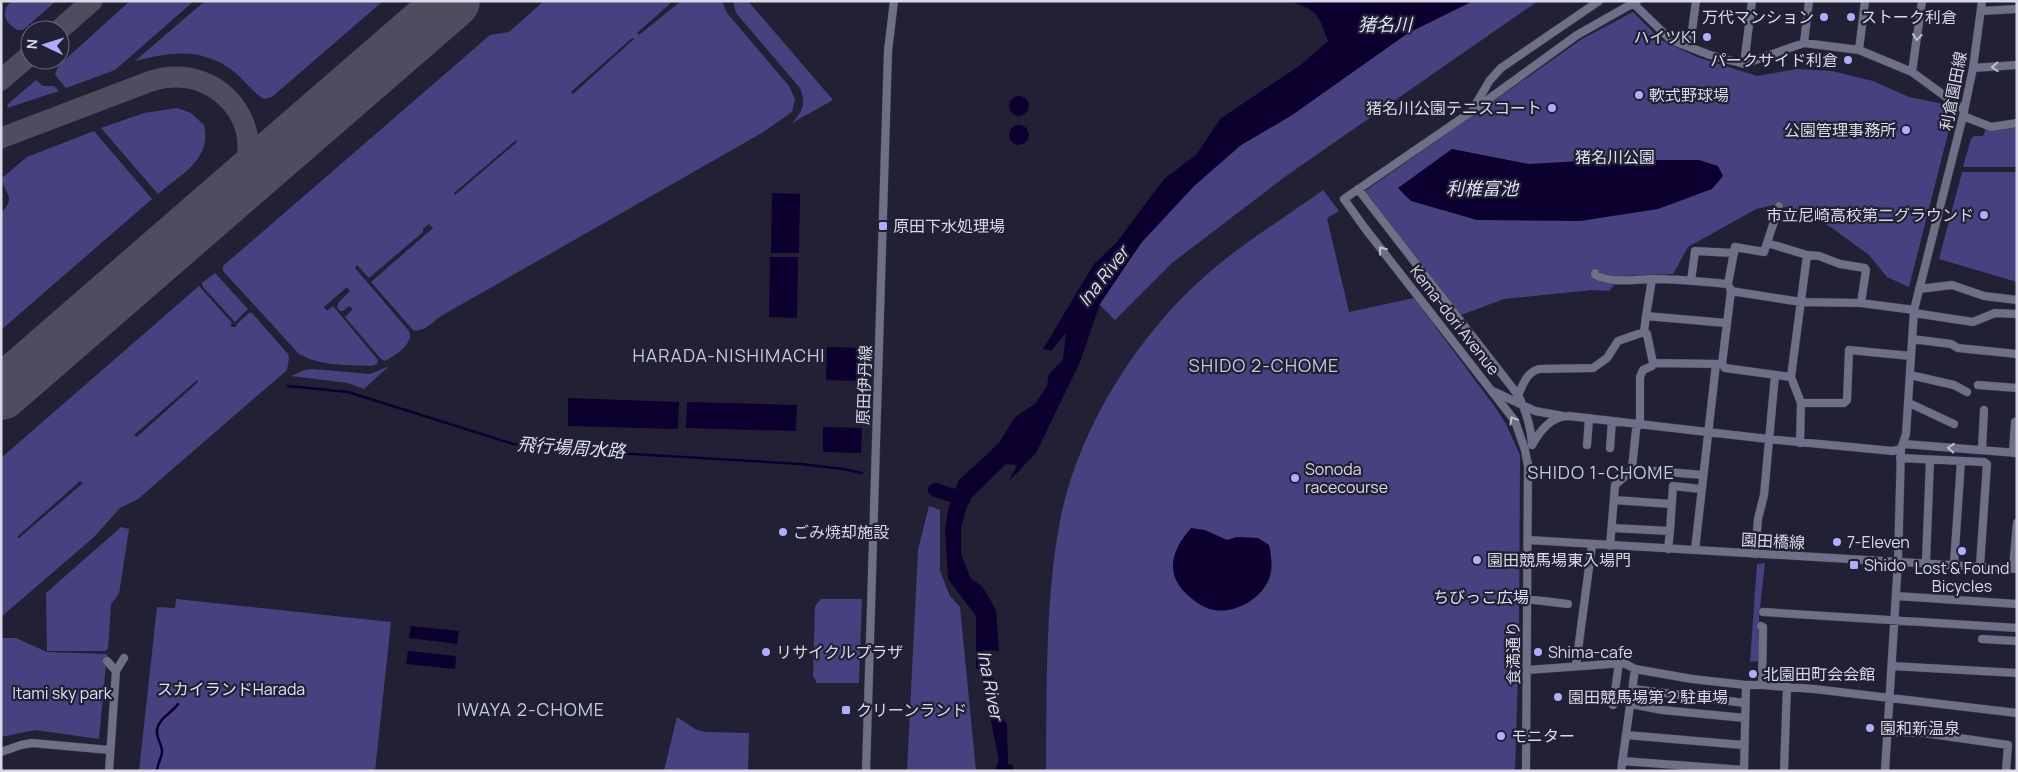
<svg xmlns="http://www.w3.org/2000/svg" width="2018" height="772" font-family="Manrope,'Noto Sans JP',sans-serif">
<rect width="100%" height="100%" fill="#212035"/>
<path fill="#47427f" fill-rule="evenodd" d="M11 1H56L23 30H18C5 24 0 12 11 1Z
M130 1H194L115 70 66 88 55 75 58 66Z
M205 1H383L272 97 264 99C251 91 244 79 232 70 200 47 171 52 135 61Z
M544 1H673L637 33 639 35 681 1H722L727 13 789 86 795 99 792 112 760 134 441 316C432 322 424 333 413 330L371 282 433 228 429 224 423 229V232L369 278 357 265 355 268 409 331C415 343 395 356 385 361L381 359 345 317 353 309 349 306 343 311H340L337 307 339 302 350 291 347 287 324 307 327 311 333 306 378 360 377 364 371 366C347 365 320 366 299 354L223 271V266L490 35 509 32ZM632 38 634 39 573 94 571 92ZM516 140 517 142 455 195 454 193Z
M733 1H748L833 100 792 123C803 112 806 102 800 88L736 13Z
M1473 1H1538L1286 176 1172 263 1115 320 1099 304 1141 243 1194 186 1241 145 1292 115 1408 33Z
M1633 12 1661 40 1697 57 1757 76 1797 69 1832 71 1873 81 1909 97 1943 104 1954 110 1909 287 1887 277 1869 255 1832 228 1802 210 1774 205 1756 209 1688 247 1673 274 1622 276 1609 291 1592 290 1504 299 1461 315 1365 191 1582 39Z
M36 80 43 86H54L59 91 7 108 8 104Z
M177 108 191 113 204 125C212 160 181 174 158 194L101 128 144 113Z
M2017 126V167H1963L1971 139 1974 136H1983L1986 129 1994 130Z
M94 131 152 199 1 330V212C18 198 3 193 2 178L27 157Z
M1962 172H2017V282L1939 259Z
M1323 190 1339 211 1327 218 1349 312 1414 298 1495 407 1506 424 1520 455 1519 637 1515 771H1046C1047 692 1045 610 1058 532 1073 438 1133 340 1204 277 1241 244 1283 219 1323 190Z
M215 273 248 309 235 322 203 287 202 283Z
M199 286 232 323 230 325 232 327H236L237 324 249 313H252L288 354 289 358 287 370 138 499 120 508 94 537 1 617V458ZM197 380 198 382 137 437 134 435ZM80 481 83 483 19 538 17 537Z
M389 366 364 389 348 383 291 376 305 370 312 369 370 374Z
M929 506 940 510V571L950 596 960 607 976 771H907L918 550Z
M121 527 129 529 119 594 111 604 108 649 105 651H47L46 593Z
M1765 563 1759 617V661L1750 662 1757 564Z
M176 599 391 622 375 771H139L157 607 175 608Z
M821 599H862L859 683H817L813 676 815 606Z
M1 638H16L47 652 107 654 99 739 35 730 1 737Z
M677 717 695 729 705 732 749 733 748 771H664Z"/>
<path fill="#0c002f" d="M1287 1H1473L1408 33 1292 115 1241 145 1194 186 1141 243 1100 304 1080 362 1036 453 1009 481 1017 465 1006 464 969 500 961 527V554L971 579 982 586 996 610 999 651 984 650 988 673 995 680 998 712 1007 724 1008 764 1013 765V771H995L999 760 981 672 976 668V616L948 579 945 529 948 510 959 480 999 443 1015 417 1035 404 1047 386 1049 374 1063 360 1066 333 1051 351 1043 349 1094 264 1117 242 1164 179 1197 154 1220 119 1302 64 1328 41C1319 14 1315 8 1287 1Z
M1009 106a10 10 0 1 1 20 0a10 10 0 1 1-20 0Z
M1009 135a10 10 0 1 1 20 0a10 10 0 1 1-20 0Z
M1452 149 1529 164 1598 160H1699L1718 166 1723 176 1712 189 1658 209 1580 221 1477 220 1411 201 1398 188Z
M772 193 800 194 799 253H771Z
M770 257H798L797 318 769 317Z
M827 347 861 348V381L826 380Z
M568 398 679 402 678 429 568 426Z
M687 402 797 405 796 431 686 428Z
M823 427 862 428 861 453 823 452Z
M1191 528 1205 530 1227 540 1237 537 1258 538 1269 545C1271 554 1273 567 1270 576 1264 597 1236 614 1215 610 1206 609 1197 603 1191 598 1164 576 1170 552 1191 528Z
M411 626 459 631 457 644 409 638Z
M408 651 456 656 455 669 406 664Z"/>
<g fill="none" stroke-linecap="round" stroke-linejoin="round">
<path stroke="#0c002f" stroke-width="2.5" d="M288 386 348 392 513 444 615 453 801 464 843 469 862 473
M157 771C157 764 162 758 162 751 162 745 157 739 157 732 156 720 172 713 178 704"/>
<path stroke="#0c002f" stroke-width="14" d="M935 490 964 499"/>
<path stroke="#4e4d60" stroke-width="21" d="M59 30 92 1
M1 80 30 55
M1 138 151 81C226 58 282 143 224 200"/>
<path stroke="#4e4d60" stroke-width="54" d="M1 393 453 1"/>
<defs>
<path id="minor" d="M1634 4 1671 40 1710 55 1744 64 1804 43 1859 50 1912 72 1964 110
M1981 11 2017 9
M1804 43 1809 1
M1690 46 1696 1
M1859 50 1865 1
M1744 64 1752 1
M1973 68 2017 65
M1912 72 1922 1
M1474 107 1490 80 1501 68 1599 1
M1963 116 1991 127 2017 123
M1358 189 1518 395C1526 411 1531 426 1532 444
M1767 243 1779 206
M1595 273V275C1614 284 1634 279 1654 279 1679 279 1703 282 1728 284L1735 247 1764 252 1767 243 1807 255
M1691 281 1695 251 1734 253
M1730 288 1731 291 1722 364 1725 368 1791 377
M1919 289 1952 285 1984 296 2017 300
M1731 291 1801 302 1861 303 1914 310
M1914 313 1973 322 1995 313 2017 314
M1646 316 1652 279
M1912 339 1951 344 1958 348 2017 354
M1653 363 1647 334 1644 332 1646 316 1726 323
M1910 375 1954 385 1967 392
M1978 385 2017 388
M1495 392 1535 411 1563 416
M1518 395C1524 383 1526 373 1539 369L1593 368 1607 358 1618 341 1644 332
M1801 403H1844L1847 400 1849 350 1911 356
M1909 403 1954 424
M1800 443 1801 403 1791 377 1807 255 1819 256 1840 264 1865 268 1866 270 1861 303
M1904 444 2017 453
M1532 445C1540 431 1551 416 1569 416L1768 439 1893 451 1901 449 1906 434 1914 310 1963 116 1973 68 1982 1
M1587 445 1589 418
M1610 448 1612 421
M1982 450 1984 410
M2013 453 2015 422
M1900 458 1984 462 1987 464 1980 565
M1528 466 1525 450 1515 421 1364 227 1344 199 1468 114 1577 35 1637 1
M1655 471 1703 475
M1614 500 1671 504
M1612 528 1670 531 1668 549
M1670 531 1673 486 1701 489
M1528 540 2017 569
M1610 546 1615 485 1630 472 1632 468 1636 430 1640 419V377L1643 370 1652 366 1653 363 1722 364
M1695 550 1716 364
M1755 554 1758 519 1764 495 1775 375
M1926 562 1930 460
M1954 564 1961 461
M2013 568 2017 523
M1896 596 2017 604
M1526 599 1568 604
M1763 612 2017 628
M1761 626 1763 627 1762 685
M1982 639 2017 641
M107 661 116 671
M1576 665 1592 545
M1892 666 2017 673
M1527 670 1624 663 1635 669 1692 679 1746 685H1762L1814 689 2017 713
M1633 689 1745 703
M1631 704 1662 710 1745 718
M1613 705 1619 663
M1887 732 1924 733 2008 745 2006 771
M1626 735 1743 745
M1 752 21 745 32 743 110 750
M1622 761 1744 770
M109 771 116 671 124 658
M866 771 888 51 894 1
M1526 771 1528 463
M1621 771 1635 669
M1744 771 1746 685
M1784 771 1787 686
M1885 771 1898 561 1901 449"/>
</defs>
<use href="#minor" stroke="#3c3b4d" stroke-width="9"/>
<use href="#minor" stroke="#6f6f87" stroke-width="8"/>
</g>
<defs><path id="oneway-chevron" d="M-2-3.5L2.5 0L-2 3.5" fill="none" stroke-width="1.6" stroke-linecap="round" stroke-linejoin="round" transform="scale(1.25)"/></defs>
<g stroke="#bebecf">
<use href="#oneway-chevron" transform="translate(1917 37) rotate(97)"/>
<use href="#oneway-chevron" transform="translate(1995 67) rotate(177)"/>
<use href="#oneway-chevron" transform="translate(1382 250) rotate(-128)"/>
<use href="#oneway-chevron" transform="translate(1513 420) rotate(-121)"/>
<use href="#oneway-chevron" transform="translate(1951 448) rotate(-176)"/>
</g>
<g fill="#b0aefa" stroke="#212035" stroke-width="2">
<circle cx="1824" cy="17" r="5"/>
<circle cx="1851" cy="17" r="5"/>
<circle cx="1707" cy="37" r="5"/>
<circle cx="1848" cy="60" r="5"/>
<circle cx="1639" cy="95" r="5"/>
<circle cx="1552" cy="108" r="5"/>
<circle cx="1906" cy="130" r="5"/>
<circle cx="1984" cy="215" r="5"/>
<rect x="878" y="221" width="10" height="10" rx="2.5"/>
<circle cx="1295" cy="478" r="5"/>
<circle cx="783" cy="532" r="5"/>
<circle cx="1837" cy="542" r="5"/>
<circle cx="1962" cy="551" r="5"/>
<circle cx="1477" cy="560" r="5"/>
<rect x="1849" y="560" width="10" height="10" rx="2.5"/>
<circle cx="766" cy="652" r="5"/>
<circle cx="1538" cy="652" r="5"/>
<circle cx="1753" cy="674" r="5"/>
<circle cx="1558" cy="697" r="5"/>
<rect x="841" y="705" width="10" height="10" rx="2.5"/>
<circle cx="1870" cy="728" r="5"/>
<circle cx="1501" cy="736" r="5"/>
</g>
<g text-anchor="middle" dominant-baseline="central" stroke-width="4.5" stroke-linejoin="round" paint-order="stroke">
<g font-size="16" fill="#d9d9e7" stroke="#212035" text-anchor="start">
<text x="1814" y="17" text-anchor="end">万代マンション</text>
<text x="1861" y="17">ストーク利倉</text>
<text x="1697" y="37" text-anchor="end">ハイツK1</text>
<text x="1838" y="60" text-anchor="end">パークサイド利倉</text>
<text x="1649" y="95">軟式野球場</text>
<text x="1542" y="108" text-anchor="end">猪名川公園テニスコート</text>
<text x="1896" y="130" text-anchor="end">公園管理事務所</text>
<text x="1974" y="215" text-anchor="end">市立尼崎高校第二グラウンド</text>
<text x="893" y="226">原田下水処理場</text>
<text x="1305" y="469">Sonoda<tspan x="1305" dy="18">racecourse</tspan></text>
<text x="793" y="532">ごみ焼却施設</text>
<text x="1847" y="542">7-Eleven</text>
<text x="1487" y="560">園田競馬場東入場門</text>
<text x="1864" y="565">Shido</text>
<text x="1962" y="568" text-anchor="middle">Lost &amp; Found<tspan x="1962" dy="18">Bicycles</tspan></text>
<text x="776" y="652">リサイクルプラザ</text>
<text x="1548" y="652">Shima-cafe</text>
<text x="1763" y="674">北園田町会会館</text>
<text x="1568" y="697">園田競馬場第２駐車場</text>
<text x="856" y="710">クリーンランド</text>
<text x="1880" y="728">園和新温泉</text>
<text x="1511" y="736">モニター</text>
</g>
<g font-size="16" fill="#d9d9e7" stroke="#212035">
<text transform="translate(1953 91) rotate(-79)">利倉園田線</text>
<text transform="translate(1455 320) rotate(52)">Kema-dori Avenue</text>
<text transform="translate(864 385) rotate(-88)">原田伊丹線</text>
<text transform="translate(1773 541) rotate(3)">園田橋線</text>
<text transform="translate(1513 653) rotate(-90)">食満通り</text>
</g>
<g font-size="16" fill="#e1e1f6" stroke="#212035">
<text x="1615" y="157">猪名川公園</text>
<text x="1481" y="597">ちびっこ広場</text>
<text x="231" y="689">スカイランドHarada</text>
<text x="62" y="693">Itami sky park</text>
</g>
<g font-size="18" font-style="italic" fill="#dfdff5" stroke="#212035">
<text x="1385" y="24">猪名川</text>
<text x="1482" y="188">利椎富池</text>
<text transform="translate(1103 276) rotate(-52)">Ina River</text>
<text transform="translate(571 447) rotate(4)">飛行場周水路</text>
<text transform="translate(991 685) rotate(79)">Ina River</text>
</g>
<g font-size="18" letter-spacing="1" fill="#c7c7e2" stroke="#212035">
<text x="729" y="355">HARADA-NISHIMACHI</text>
<text x="1264" y="365">SHIDO 2-CHOME</text>
<text x="1601" y="472">SHIDO 1-CHOME</text>
<text x="531" y="709">IWAYA 2-CHOME</text>
</g>
</g>
<rect width="2018" height="772" fill="none" stroke="#d9d9e7" stroke-width="5"/>
<g transform="translate(45 45) rotate(274)"><circle r="24" fill="#212035" stroke="#6b6a7c"/>
<path d="M0-4L9 19L0 12L-9 19Z" fill="#b0aefa"/>
<text y="-8" font-size="14" font-weight="bold" text-anchor="middle" fill="#d9d9e7">N</text>
</g>
</svg>
